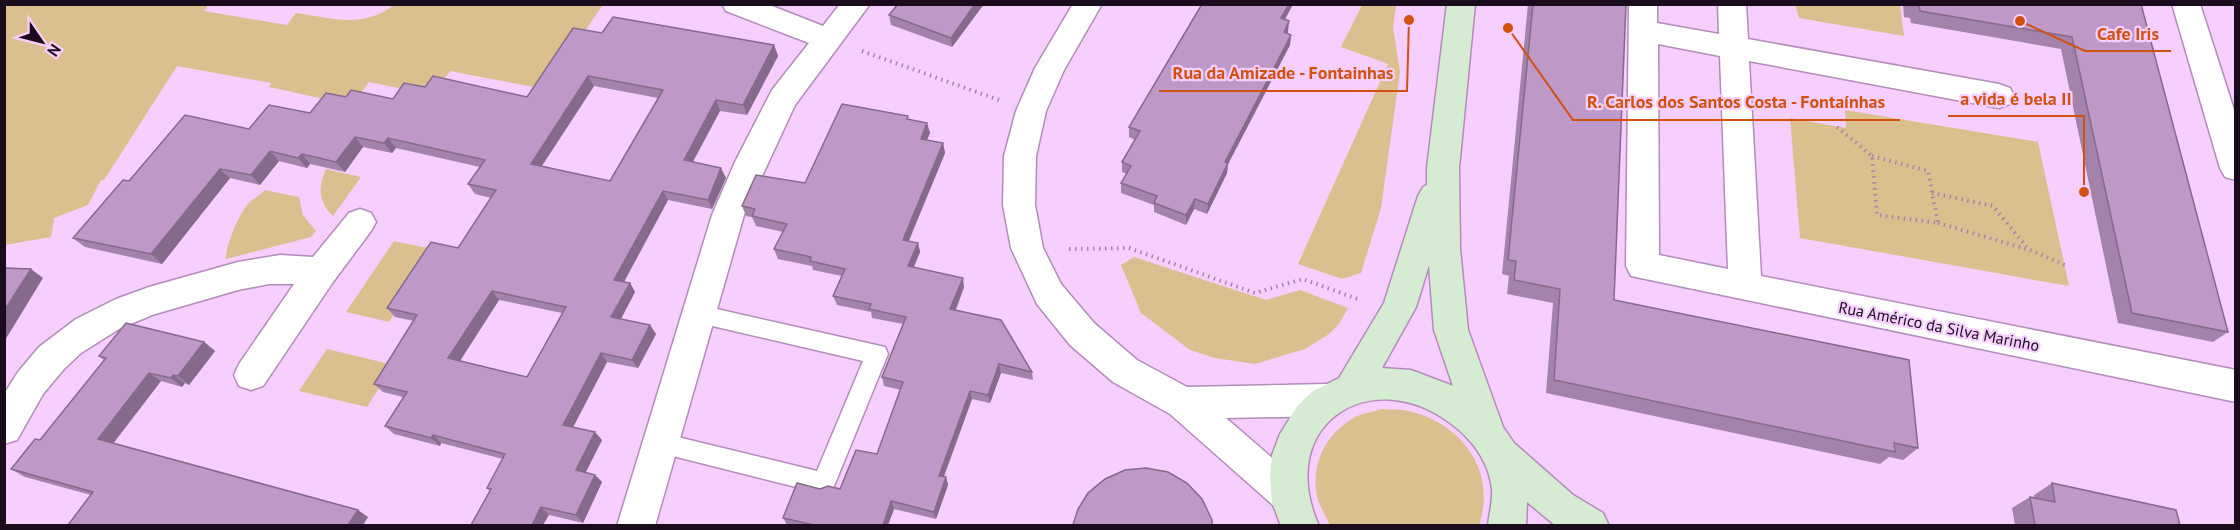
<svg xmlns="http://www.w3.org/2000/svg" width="2240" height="530" font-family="'PT Sans',sans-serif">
<rect width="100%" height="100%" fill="#f6ceff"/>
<path fill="#dcbf8f" d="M5 5H208L204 11 287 25 296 13C333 18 362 29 394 5H603L544 89 450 71 432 95 369 82 352 105 269 87 271 83 177 66 104 180H101L88 205 54 218 51 237 5 245Z
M1362 5H1396L1393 27 1400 72 1381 208 1361 273 1342 279 1298 264 1388 64 1341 47Z
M1795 5H1900L1904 36 1799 18Z
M1845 110 2038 142 2069 286 1800 238 1790 118 1846 128Z
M326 169 361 177 333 216C318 201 318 188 326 169Z
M265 190 299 197 303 215 316 231 311 237 226 259C225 246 240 211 250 202 255 197 260 196 265 190Z
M394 241 428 248 431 258 389 322 346 312Z
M1134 257 1266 300 1300 290 1348 308 1339 324 1329 334 1305 349 1255 364 1215 358 1190 350 1141 313 1121 265Z
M327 349 394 365 367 407 299 391Z
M1382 409C1391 410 1401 409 1409 411 1463 424 1497 472 1479 525H1330C1326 517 1321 508 1318 500 1309 466 1325 434 1355 417 1363 413 1373 412 1382 409Z"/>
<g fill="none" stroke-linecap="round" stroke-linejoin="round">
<defs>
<path id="lane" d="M699 305 885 347 888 354 832 491 824 494 653 451 650 444 653 437 661 433 817 471 863 361 691 321 688 314 691 307Z"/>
<path id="street" d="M722 4H767L823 26 840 4H870L795 105 744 215 655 526H617L712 215 735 162 772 90 809 43 726 11Z
M1073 4H1102L1064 70 1046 111 1036 156 1035 205 1043 248 1061 284 1094 323 1137 360 1187 387 1327 384 1339 389 1345 400 1339 411 1327 416 1226 418 1301 483 1306 495 1301 507 1288 512 1275 507 1170 414 1113 382 1070 345 1037 304 1011 248 1003 205 1004 156 1016 111 1035 68Z
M1629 4H1657V23L1719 34 1718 4H1746L1748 39 1999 84 2010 88 2014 96 2010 104 1999 108 1749 61 1761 276 2236 370V402L1631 276 1626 266ZM1658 44 1720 56 1728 269 1659 255Z
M2172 4H2200L2236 116V180L2225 177 2220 168Z
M360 209 371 213 376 222 371 231 333 282 263 386 251 390 239 386 234 375 239 364 294 284H269L238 290 152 315 119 329 81 353 64 369 43 394 17 440 4 444V394L18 372 39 347 76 319 116 299 149 287 238 262 280 255 313 257 349 213Z"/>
<path id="secondary" d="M1447 4H1475L1459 168 1460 249 1468 330 1503 427 1514 443 1573 495 1603 513 1609 526H1556L1527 502 1526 526H1488C1489 514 1493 500 1492 489 1489 465 1477 446 1459 430 1378 359 1272 420 1319 526H1281L1272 502 1270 478 1272 455 1280 434 1298 405 1313 391 1339 378 1384 303 1418 196 1423 187 1427 185V168ZM1429 265 1434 330 1453 386 1411 370 1382 368 1416 307Z"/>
</defs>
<use href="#lane" stroke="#b28cba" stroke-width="3"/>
<use href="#street" stroke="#b28cba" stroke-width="3"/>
<use href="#secondary" stroke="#b28cba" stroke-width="3"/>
<path stroke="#a486ab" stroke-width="4" stroke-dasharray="1.5 4.5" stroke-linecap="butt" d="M862 51 999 100
M1837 127 1872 156
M1872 156 1928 171 1938 223 1877 215Z
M1932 193 1993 206 2029 250
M1938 223 2030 250 2065 265
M1069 249 1129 248 1255 293 1303 279 1360 300"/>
<use href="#lane" fill="#fff" fill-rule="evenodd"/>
<use href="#street" fill="#fff" fill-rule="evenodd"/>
<use href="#secondary" fill="#d6ecd2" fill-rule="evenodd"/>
</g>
<path fill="#a383ab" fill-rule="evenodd" d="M898 4H984L952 47 891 25 889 15Z
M1202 4H1293L1285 20 1289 21 1287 33 1291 35 1290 45 1228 163 1227 173 1207 214 1194 209 1186 225 1154 212V205L1121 193V183L1127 174 1122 172V162L1135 140 1129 137V127Z
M1528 4H1626L1614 300 1918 448 1903 460 1889 457 1880 464 1546 393 1553 303 1507 294 1509 276 1502 274Z
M1903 4H2141L2228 332 2213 342 2118 323 2061 49 1911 23 1910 18 1904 17Z
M602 33 774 45 778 56 747 115 720 111 693 162 726 178 712 209 668 200 624 282 630 283 635 292 621 319 650 325 656 334 638 368 607 362 573 427 602 440 585 472 595 475 602 482 583 523 549 515 490 491 487 488 503 459 441 443 440 446 394 434 385 426 403 397 383 392 374 384 414 321 395 317 387 308 458 248 491 198 475 194 468 184 480 167 396 148 392 153 363 147 345 172 310 164 307 168 279 161 260 185 230 178 162 264 85 247 73 238 129 181 249 129 310 113 346 97 393 99 425 87 527 97ZM594 86 658 98 610 181 542 166ZM499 300 562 313 527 377 460 361Z
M909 119 930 133 927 140 943 143 945 153 909 241 918 243 920 252 914 267 964 287 956 310 1032 372 1033 380 1001 373 990 403 972 399 944 477H946L948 485 936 519 894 509 888 525H787L783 518 820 489H840L877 454 901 390 884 386 882 377 903 324 872 318 871 312 837 305 833 296 842 276 813 270 812 266 778 259 774 249 783 232 756 226 752 217 746 216 742 206 805 183Z
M204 342 215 351 189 385 185 383 182 387 161 381 113 444 368 517 91 495 25 477 11 469 40 440 104 360 99 356Z
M2052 483 2180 525H2015L2012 508 2030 497 2034 498V495Z"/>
<path fill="#856a8b" d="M975 4H984L952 47 951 38Z
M1289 4H1293L1279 29 1281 18Z
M1289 21 1288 32 1282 43 1284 32Z
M1291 35 1290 45 1224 172 1225 162Z
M774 45 778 56 747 115 743 105Z
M588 76 594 86 537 173 531 164Z
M716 100 720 111 688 170 684 160Z
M927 123 930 133 923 149 921 139Z
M355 137 363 147 345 172 336 162Z
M388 138 396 148 392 153 384 143Z
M943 143 945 153 905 249 903 240Z
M270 151 279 161 260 185 251 175Z
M302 154 310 164 307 168 298 158Z
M1228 163 1227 173 1207 214 1208 204Z
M721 168 726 178 712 209 708 200Z
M220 169 230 178 162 264 151 254Z
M663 191 668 200 620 289 614 280Z
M1195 199 1194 209 1186 225V215Z
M918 243 920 252 910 275 908 266Z
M31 269 43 278 4 342V311Z
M963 278 964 287 952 318 950 309Z
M630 283 635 292 617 326 611 317Z
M492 291 499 300 456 367 448 358Z
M650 325 656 334 638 368 632 360Z
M204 342 215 351 189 385 178 376Z
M601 353 607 362 570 433 563 425Z
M999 364 1001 373 990 403 988 395Z
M149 373 161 381 110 447 98 439Z
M173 375 185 383 182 387 171 378Z
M970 391 972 399 941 483 939 476Z
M595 432 602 440 583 478 576 470Z
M433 435 441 443 440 446 431 438Z
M595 475 602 482 583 523 576 515Z
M946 477 948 485 936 519 934 512Z
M891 501 894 509 888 525H883Z
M541 507 549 515 543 525H532Z
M358 510 368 517 363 525H348Z"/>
<path fill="#be98c7" stroke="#856a8b" stroke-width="1.5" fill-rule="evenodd" d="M898 4H975L951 38 889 15Z
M1202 4H1289L1281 18 1289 21 1284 32 1291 35 1225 162 1228 163 1208 204 1195 199 1186 215 1154 203 1157 196 1121 183 1131 166 1122 162 1140 131 1129 127Z
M1533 4H1626L1614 300 1909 360 1918 448 1894 443 1895 452 1554 380 1560 289 1514 280 1516 261 1508 260Z
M1914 4H2141L2228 332 2132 313 2072 37 1920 11 1919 6Z
M613 17 774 45 743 105 716 100 684 160 721 168 708 200 663 191 614 280 630 283 611 317 650 325 632 360 601 353 563 425 595 432 576 470 595 475 576 515 541 507 532 525H471L491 489 487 488 505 454 433 435 431 438 385 426 407 392 374 384 417 315 387 308 431 242 458 248 496 190 468 184 485 160 388 138 384 143 355 137 336 162 302 154 298 158 270 151 251 175 220 169 151 254 73 238 123 180 129 181 185 115 249 129 269 105 310 113 326 93 346 97 351 90 393 99 404 83 425 87 433 76 527 97 573 28 602 33ZM588 76 663 90 610 181 531 164ZM492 291 566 307 527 377 448 358Z
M842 104 908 116 907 119 927 123 921 139 943 143 903 240 918 243 908 266 963 278 950 309 1001 320 1032 372 999 364 988 395 970 391 939 476 946 477 934 512 891 501 883 525H814L783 518 797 483 820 489 828 486 840 489 856 450 877 454 903 382 882 377 906 317 869 309 871 304 833 296 845 269 810 261 811 257 774 249 787 224 752 216 755 209 742 206 756 175 805 183Z
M4 268 31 269 4 311Z
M126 323 204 342 178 376 173 375 171 378 149 373 98 439 358 510 348 525H68L93 492 11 469 35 439 40 440 106 358 99 356Z
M1146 468 1168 472 1187 483 1202 499 1212 520V525H1073L1078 509 1088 493 1105 479 1125 470Z
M2052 483 2176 510 2180 525H2035L2030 497 2055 502Z"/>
<g text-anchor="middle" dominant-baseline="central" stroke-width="4.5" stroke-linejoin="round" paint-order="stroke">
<g font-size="16" fill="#1a0c1d" stroke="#f6ceff">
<text transform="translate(1939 326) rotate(11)">Rua Américo da Silva Marinho</text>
</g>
</g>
<path fill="none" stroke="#d3510e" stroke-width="2" d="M2020 21L2085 51H2171M1409 20L1407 91H1159M2084 192L2084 116H1948M1508 28L1573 120H1900"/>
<g fill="#d3510e" stroke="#f6ceff" stroke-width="2">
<circle cx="2020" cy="21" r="6"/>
<circle cx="1409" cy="20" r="6"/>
<circle cx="2084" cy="192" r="6"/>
<circle cx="1508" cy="28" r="6"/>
</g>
<g font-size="18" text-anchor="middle" font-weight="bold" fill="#d3510e" stroke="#f6ceff" stroke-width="4.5" stroke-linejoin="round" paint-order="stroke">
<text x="2128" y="40">Cafe Iris</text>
<text x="1283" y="79">Rua da Amizade - Fontainhas</text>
<text x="2016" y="105">a vida é bela II</text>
<text x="1736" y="108">R. Carlos dos Santos Costa - Fontaínhas</text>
</g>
<rect width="2240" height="530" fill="none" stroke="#1a0c1d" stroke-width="12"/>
<g transform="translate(42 42) rotate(125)" stroke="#f6ceff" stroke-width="4.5" paint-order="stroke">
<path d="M0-4.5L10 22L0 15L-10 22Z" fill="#1a0c1d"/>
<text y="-9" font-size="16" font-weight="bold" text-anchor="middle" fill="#1a0c1d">N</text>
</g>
</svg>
